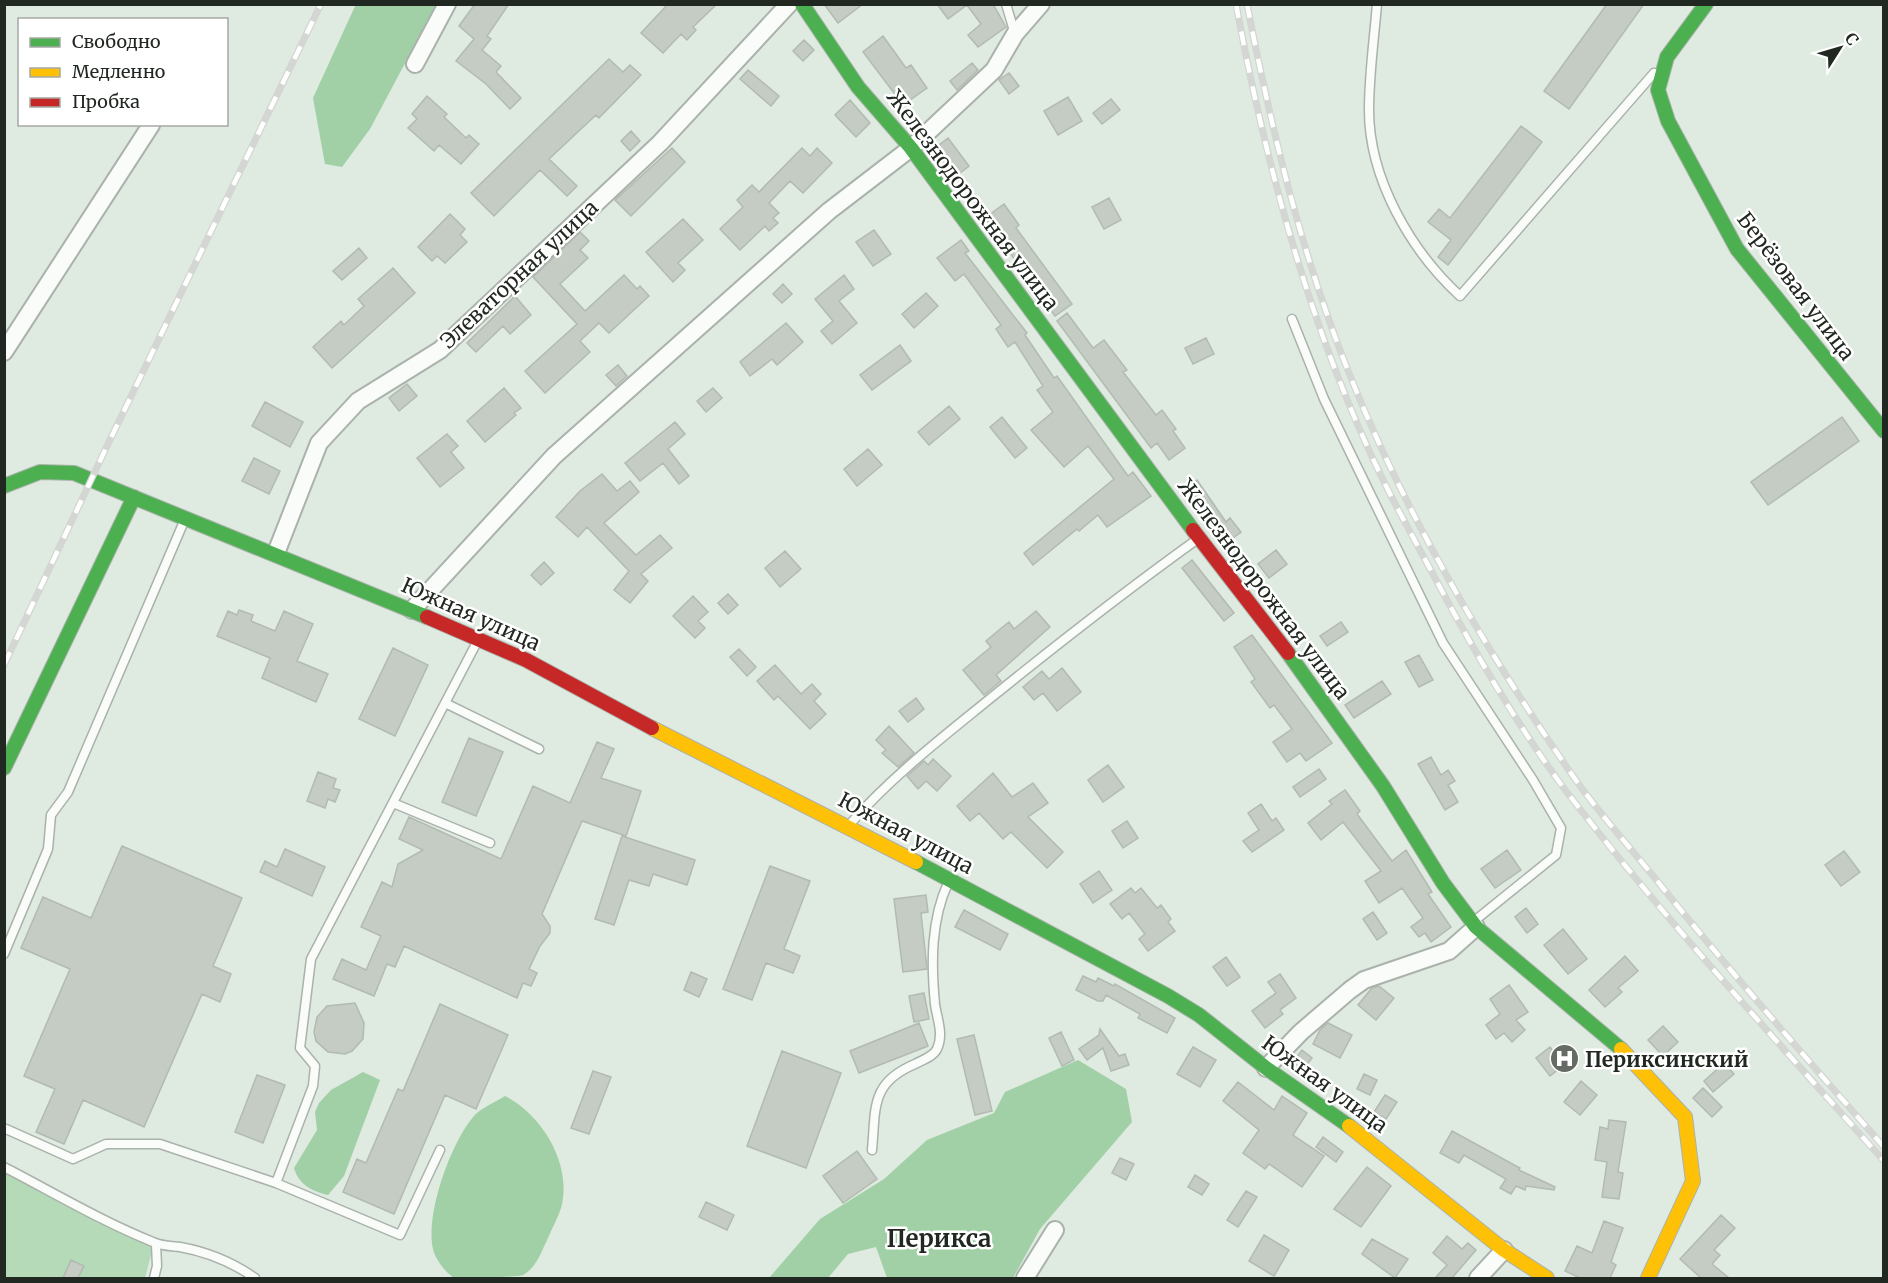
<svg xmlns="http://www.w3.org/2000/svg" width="1888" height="1283" font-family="Merriweather,serif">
<rect width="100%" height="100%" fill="#dfeae0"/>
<path fill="#b4dab7" d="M4 1170 153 1247 145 1278H5Z"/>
<path fill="#a1d0a6" d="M356 4 436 5 370 129 342 167 325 164 313 98Z
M1078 1060 1126 1089 1132 1122 1040 1229 1013 1278H887L876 1247 848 1254 828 1278H769L820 1219 884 1179 927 1140 994 1113 1005 1092Z
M363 1072 380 1080 344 1176 328 1195C312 1191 299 1185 294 1168L317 1130 315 1112 319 1103 331 1090Z
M505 1096C542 1115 573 1165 561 1208 558 1218 552 1228 548 1238 541 1252 537 1267 523 1275 519 1277 462 1279 454 1278 446 1273 435 1259 433 1249 425 1214 451 1142 474 1116 481 1108 496 1102 505 1096Z"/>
<path fill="#c4ccc4" stroke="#b2bab2" stroke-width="1.5" d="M475 4H509L487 36 491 39 482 50 501 66 496 72 521 98 510 109 486 84 456 61 474 39 459 26Z
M668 4H717L693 27 696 30 687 40 681 34 663 53 641 33Z
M824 4H863L838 23Z
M937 4H993L1006 27 978 47 968 35 981 24 967 5 948 19Z
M1607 4H1644L1569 109 1544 91Z
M883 36 906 68 911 65 927 88 903 105 863 52Z
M804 40 814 50 803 61 793 51Z
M609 59 623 72 630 65 641 75 599 118 596 115 549 159 577 186 567 196 540 170 494 216 471 193Z
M972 63 978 70 957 90 950 81Z
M748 70 779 96 771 106 740 79Z
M1009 73 1019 86 1009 94 999 80Z
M427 96 447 114 444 117 466 138 469 135 479 144 461 164 439 145 434 151 408 128 417 119 412 114Z
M1068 97 1082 121 1058 135 1044 111Z
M1111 99 1120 110 1102 124 1093 113Z
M850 100 870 123 856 137 835 115Z
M1521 126 1542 142 1448 265 1438 257 1451 240 1428 222 1439 209 1450 218Z
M631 131 640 141 630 151 621 141Z
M948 138 969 166 955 177 934 149Z
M672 148 685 162 631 216 615 200Z
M802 148 810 156 817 148 832 163 803 193 790 181 769 203 779 213 773 218 778 223 769 231 765 226 740 250 720 229 743 207 737 200 752 185 759 192Z
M1109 198 1121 220 1104 229 1092 207Z
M1004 204 1019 225 1016 228 1072 304 1055 316 985 218Z
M450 214 465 229 460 235 467 242 445 263 437 256 432 261 418 247Z
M683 219 703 240 678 263 685 270 673 282 646 252Z
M874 230 891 254 873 266 856 242Z
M580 232 589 241 580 250 588 258 560 284 585 311 624 275 637 289 640 286 649 296 609 333 599 323 580 341 590 352 545 393 525 371 577 324 533 277Z
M961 240 969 251 965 253 1027 333 1025 335 1054 378 1057 376 1128 476 1133 472 1151 496 1107 527 1098 515 1079 531 1077 529 1033 565 1024 553 1114 479 1088 446 1064 467 1031 430 1053 412 1037 390 1043 386 1015 342 1008 347 996 329 1001 325 964 274 955 281 937 258Z
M359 248 367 258 342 280 333 271Z
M393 268 415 293 332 368 313 347 341 321 344 325 364 306 358 299Z
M844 275 854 289 839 301 857 323 832 344 821 331 833 321 815 299Z
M783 284 792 294 782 303 773 294Z
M926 293 938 306 914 328 902 314Z
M515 296 531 315 510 334 503 326 476 352 467 343Z
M1067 313 1093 348 1104 340 1127 370 1123 372 1156 415 1162 410 1176 429 1173 431 1185 448 1169 460 1157 443 1151 448 1057 321Z
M786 323 803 342 777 365 772 359 750 376 740 362Z
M1206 338 1214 354 1193 364 1185 348Z
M900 345 911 361 872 390 860 375Z
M618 365 627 376 616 386 606 375Z
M407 384 417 396 399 411 389 398Z
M504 388 521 408 514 413 516 415 485 442 467 421Z
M713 388 722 398 706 412 697 401Z
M265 402 303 422 290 447 252 426Z
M949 406 960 419 929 445 918 432Z
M1002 417 1027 448 1015 458 990 427Z
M1842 417 1859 441 1768 505 1751 482Z
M675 422 685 434 668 449 689 476 679 484 663 463 640 481 625 463Z
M447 434 458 446 451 452 464 468 440 487 417 458Z
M868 449 882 465 857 486 844 469Z
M254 458 280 471 269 494 242 481Z
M602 474 617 491 630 481 639 492 604 523 636 555 660 535 672 548 641 574 648 581 630 603 614 590 629 571 587 527 578 537 556 517 580 491Z
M1197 480 1226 522 1230 518 1241 532 1225 544 1183 489Z
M1276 550 1287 564 1269 578 1258 564Z
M785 551 801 569 780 587 765 568Z
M1192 560 1234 613 1224 621 1182 568Z
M544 562 554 573 541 585 531 575Z
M728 594 738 605 728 614 718 603Z
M693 596 708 612 698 621 705 628 695 638 673 616Z
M239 610 253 615 251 621 275 631 284 611 313 624 297 661 328 674 316 702 262 678 270 658 217 636 228 611 237 615Z
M1036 611 1050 627 996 675 1001 681 984 695 963 670 991 647 986 641 999 630 1009 622 1014 629Z
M1341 622 1348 632 1327 646 1320 636Z
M1252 635 1332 743 1306 761 1300 753 1287 762 1273 742 1292 729 1274 705 1270 708 1251 682 1255 679 1234 647Z
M393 648 428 665 395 736 359 719Z
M739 649 756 667 747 676 730 657Z
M1419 655 1433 680 1419 687 1405 662Z
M775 665 801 694 812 684 821 694 814 701 826 714 810 729 778 696 774 700 757 681Z
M1062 668 1081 692 1057 711 1043 693 1034 700 1023 687 1042 671 1049 679Z
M1382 681 1391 694 1354 718 1345 705Z
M916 698 924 709 908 722 899 711Z
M889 726 914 753 898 767 882 753 886 750 876 740Z
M469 738 503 752 476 816 442 802Z
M597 742 614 749 601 778 641 791 626 836 582 821 542 914 550 926V933L540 946 529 969 537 973 531 986 523 983 517 998 404 946 395 967 387 964 374 996 333 979 342 959 366 970 381 936 361 927 382 882 392 887 398 864 423 850 399 839 409 817 501 859 533 786 570 803Z
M1431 757 1441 775 1448 770 1455 781 1448 785 1458 802 1445 810 1418 764Z
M933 759 951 776 937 791 926 781 918 789 907 776 924 761 928 765Z
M1108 765 1124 787 1103 802 1088 780Z
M1319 769 1326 779 1300 797 1293 787Z
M318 772 336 779 333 788 340 790 335 802 328 799 325 808 307 801Z
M993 773 1012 797 1033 783 1048 803 1028 817 1063 852 1047 868 1011 832 1003 839 979 813 970 821 957 806Z
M1345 790 1360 811 1357 814 1392 861 1406 850 1432 892 1428 894 1451 927 1431 942 1425 933 1419 937 1411 927 1423 918 1402 888 1379 903 1365 881 1381 871 1343 822 1321 840 1308 823 1332 804 1329 801Z
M1261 804 1272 821 1276 818 1284 830 1252 852 1243 841 1259 830 1248 813Z
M1127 821 1138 838 1123 848 1112 831Z
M622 836 695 860 687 885 653 874 649 886 629 880 614 925 595 919Z
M122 846 242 898 213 966 231 974 220 1002 202 994 144 1127 83 1100 64 1144 36 1132 55 1089 24 1076 70 969 21 948 43 897 91 918Z
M285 849 325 867 312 896 260 872 265 861 277 867Z
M1507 850 1521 870 1495 888 1481 869Z
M1844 851 1860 872 1841 886 1825 865Z
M770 866 810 881 784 949 800 956 793 973 766 963 752 1000 723 989Z
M1099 871 1112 890 1093 903 1080 884Z
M1131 888 1135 893 1141 888 1157 908 1161 905 1171 919 1168 922 1175 931 1148 951 1139 939 1145 934 1129 913 1122 919 1110 904Z
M926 895 928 912 921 913 927 969 903 972 894 899Z
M1526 908 1538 924 1527 933 1515 917Z
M964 910 1008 934 1000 950 955 927Z
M1373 912 1387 933 1377 940 1363 919Z
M1563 929 1587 959 1568 974 1544 945Z
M1625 956 1638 971 1618 988 1622 992 1605 1007 1589 990Z
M1226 957 1240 977 1227 986 1213 967Z
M691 972 707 979 699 997 684 990Z
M1280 974 1296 998 1280 1010 1283 1014 1265 1028 1252 1011 1276 993 1268 982Z
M1083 976 1096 982 1098 978 1114 986 1115 984 1175 1018 1167 1033 1138 1018 1140 1014 1106 995 1103 1001H1098L1076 990Z
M1509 985 1528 1012 1516 1020 1525 1030 1512 1042 1504 1033 1496 1039 1486 1025 1500 1014 1490 999Z
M1379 986 1394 998 1376 1020 1358 1005 1372 988Z
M924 993 929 1019 914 1022 909 996Z
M355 1003 364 1023 363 1039 352 1051 345 1054 328 1052 316 1041 314 1032 317 1017 327 1006Z
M440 1004 508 1035 476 1109 445 1095 394 1214 343 1192 357 1159 366 1163 398 1089 403 1091Z
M919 1023 928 1046 859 1073 850 1051Z
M1328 1023 1352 1035 1340 1058 1313 1044 1320 1030Z
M1663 1026 1678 1042 1663 1056 1648 1040Z
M1100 1029 1119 1056 1125 1054 1129 1065 1111 1071 1103 1048 1087 1060 1079 1049 1099 1035Z
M1061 1032 1074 1060 1062 1066 1049 1038Z
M974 1035 992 1111 975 1115 957 1039Z
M1193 1047 1216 1060 1200 1087 1177 1074Z
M1550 1047 1564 1065 1550 1076 1536 1058Z
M1302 1050 1312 1058 1300 1074 1289 1067Z
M782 1051 841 1073 806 1168 747 1146Z
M1724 1063 1734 1074 1713 1092 1704 1081Z
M593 1071 611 1077 589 1134 571 1128Z
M1364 1074 1377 1080 1370 1095 1357 1089Z
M257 1075 285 1085 263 1143 235 1132Z
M1581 1081 1597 1095 1580 1115 1564 1102Z
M1238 1082 1274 1110 1282 1096 1307 1113 1293 1135 1324 1156 1302 1187 1269 1164 1265 1169 1243 1153 1259 1130 1223 1101Z
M1703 1088 1722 1107 1712 1117 1693 1098Z
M1385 1095 1397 1102 1386 1119 1374 1112Z
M1609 1120 1626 1122 1618 1172 1623 1173 1619 1199 1602 1197 1607 1162 1595 1160 1600 1127 1608 1129Z
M1452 1131 1520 1168 1519 1170 1555 1187 1554 1190 1526 1186 1525 1190 1516 1186 1511 1194 1500 1188 1506 1179 1464 1155 1459 1163 1440 1153Z
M1323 1137 1343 1152 1336 1162 1316 1147Z
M857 1151 877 1179 843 1203 823 1176Z
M1120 1158 1134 1164 1126 1180 1112 1173Z
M1367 1167 1391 1186 1361 1227 1334 1209Z
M1195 1175 1209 1184 1202 1195 1188 1187Z
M1246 1191 1257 1197 1238 1227 1227 1220Z
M706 1202 734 1215 727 1230 699 1217Z
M1721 1215 1735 1228 1714 1250 1720 1255 1712 1264 1729 1278H1701L1680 1259Z
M1604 1221 1623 1228 1611 1262 1616 1265 1610 1278H1580L1565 1271 1577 1246 1592 1253Z
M1264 1235 1289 1250 1274 1276 1249 1261Z
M1447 1236 1462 1249 1468 1243 1476 1250 1452 1278H1435L1447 1265 1433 1253Z
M1372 1239 1408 1259 1395 1278 1362 1254Z
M71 1260 84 1266 78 1278H63Z"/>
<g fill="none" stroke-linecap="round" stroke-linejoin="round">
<defs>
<path id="lane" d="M1006 4 1015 34
M1377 4C1374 40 1369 75 1369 110 1369 179 1411 251 1460 296L1654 73
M1292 319 1324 399 1443 643 1533 780 1561 828 1556 855 1473 922
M445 703 539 749
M393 803 490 843
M850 824C892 776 943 737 992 697 1060 642 1128 589 1199 538
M4 954 48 849 51 815 68 792 185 519
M6 1129 73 1159 106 1144H160L276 1183 313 1086 315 1066 300 1048 311 959 477 642
M872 1150C876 1108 870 1083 915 1064 922 1060 933 1057 937 1049 944 1034 937 1019 935 1004 931 963 931 920 948 883
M4 1167C54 1193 101 1221 153 1242 161 1246 171 1246 180 1247 208 1252 232 1262 255 1278
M276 1183 400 1235 440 1150
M154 1278 157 1266 156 1244"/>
<path id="street" d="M415 64 447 4
M4 352 151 125
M276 553 319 443 358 401 440 350 660 143 789 4
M412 610 554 456 829 211 911 148 994 70 1015 34 1041 4
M1266 1068 1301 1032 1350 990 1364 980 1449 951 1476 927
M1025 1278 1055 1230
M1478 1278 1504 1250"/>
<path id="fast" d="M802 4 858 87 911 148 1193 530
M1706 4 1667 57 1658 90 1668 121 1737 249 1884 431
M4 486 40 472 74 473 427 617
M1288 653 1383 786 1443 883 1476 927 1621 1049
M4 768 134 497
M916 862 1168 996 1199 1015 1266 1068 1349 1126"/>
<path id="slow" d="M652 728 916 862
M1621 1049 1685 1117 1693 1181 1648 1278
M1349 1126 1504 1250 1547 1278"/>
<path id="jam" d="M1193 530 1288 653
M427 617 526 660 652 728"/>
</defs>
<use href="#lane" stroke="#aab2ab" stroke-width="11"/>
<use href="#street" stroke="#aab2ab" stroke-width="20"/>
<use href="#fast" stroke="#aab2ab" stroke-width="16"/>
<use href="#slow" stroke="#aab2ab" stroke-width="16"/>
<use href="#jam" stroke="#aab2ab" stroke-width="16"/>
<use href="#lane" stroke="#fafcfa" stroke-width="8"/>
<use href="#street" stroke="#fafcfa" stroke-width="16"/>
<use href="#fast" stroke="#4caf50" stroke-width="14"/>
<use href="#slow" stroke="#ffc107" stroke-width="14"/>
<use href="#jam" stroke="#c62828" stroke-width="14"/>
<defs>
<path id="rail" d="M1236 4C1266 167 1311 333 1384 482 1400 514 1418 546 1435 578 1474 651 1516 724 1566 791 1665 920 1776 1040 1884 1161
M1247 4C1272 133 1303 261 1353 383 1409 521 1490 657 1575 779 1599 813 1628 845 1654 877 1728 969 1806 1058 1884 1147
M4 665 107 446 321 4"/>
</defs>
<use href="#rail" stroke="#d3d6d3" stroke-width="7"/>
<use href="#rail" stroke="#fff" stroke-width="4.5" stroke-dasharray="14" stroke-linecap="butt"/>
</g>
<defs>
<symbol id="hospital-disc" viewBox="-11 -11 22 22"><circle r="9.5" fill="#646c64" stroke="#fff"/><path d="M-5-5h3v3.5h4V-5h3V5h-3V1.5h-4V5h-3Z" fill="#fff"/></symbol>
</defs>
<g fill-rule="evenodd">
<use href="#hospital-disc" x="1548" y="1042" width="33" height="33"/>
</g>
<g text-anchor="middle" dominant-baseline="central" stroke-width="5" stroke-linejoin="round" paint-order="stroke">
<g font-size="21" fill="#212821" stroke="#fff">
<text transform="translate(973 200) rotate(53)">Железнодорожная улица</text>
<text transform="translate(519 274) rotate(-43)">Элеваторная улица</text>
<text transform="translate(1796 286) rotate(53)">Берёзовая улица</text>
<text transform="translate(1264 589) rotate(53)">Железнодорожная улица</text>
<text transform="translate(471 614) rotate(24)">Южная улица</text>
<text transform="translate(906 833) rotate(28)">Южная улица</text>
<text transform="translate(1325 1084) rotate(36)">Южная улица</text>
</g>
<g font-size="21" font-weight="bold" fill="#212821" stroke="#fff" text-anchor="start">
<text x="1585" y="1059">Периксинский</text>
</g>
<g font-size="24" font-weight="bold" fill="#212821" stroke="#fff">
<text x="939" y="1238">Перикса</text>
</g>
</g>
<rect width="1888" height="1283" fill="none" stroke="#212821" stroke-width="12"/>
<rect x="18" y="18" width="210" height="108" fill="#ffffff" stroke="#a6a9a6" stroke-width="1.5"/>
<rect x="30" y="38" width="30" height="9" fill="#4caf50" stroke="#a6a9a6" stroke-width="1.5"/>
<text x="72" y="48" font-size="18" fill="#212821">Свободно</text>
<rect x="30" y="68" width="30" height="9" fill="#ffc107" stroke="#a6a9a6" stroke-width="1.5"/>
<text x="72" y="78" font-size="18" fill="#212821">Медленно</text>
<rect x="30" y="98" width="30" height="9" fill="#c62828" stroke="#a6a9a6" stroke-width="1.5"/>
<text x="72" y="108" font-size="18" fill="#212821">Пробка</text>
<g transform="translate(1840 48) rotate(53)" stroke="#ffffff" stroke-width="4.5" paint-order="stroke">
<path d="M0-4.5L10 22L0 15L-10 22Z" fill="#212821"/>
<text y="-9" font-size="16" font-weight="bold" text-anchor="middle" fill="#212821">С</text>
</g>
</svg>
